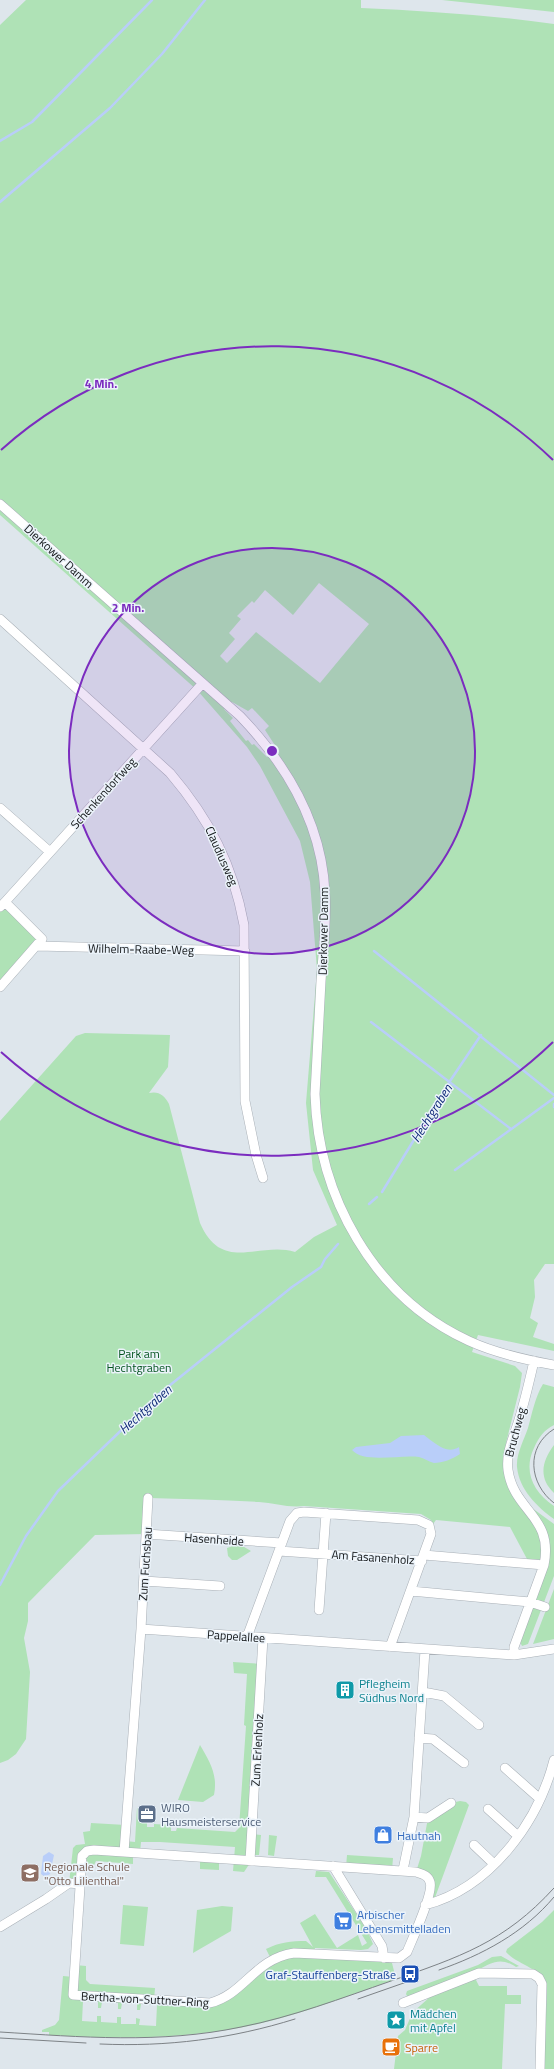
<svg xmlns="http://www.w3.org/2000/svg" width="554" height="2069" font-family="'Titillium Web',sans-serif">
<rect width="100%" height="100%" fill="#dee6ec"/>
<path fill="#afe2b6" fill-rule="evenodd" d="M26 0H361V8C426 11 490 15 554 24V1264H545L534 1280 535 1297 530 1318 538 1323 533 1337 554 1344V1351L478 1335 472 1352 515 1366 522 1373 520 1387 506 1443 504 1470 539 1531 541 1537 542 1560 527 1559 510 1527 436 1520 433 1524 431 1520 421 1514 304 1506C289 1508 274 1503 259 1502 222 1500 185 1499 149 1498L146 1534 95 1535 28 1603V1621L24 1638 30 1672 26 1739 16 1754 8 1760 0 1763V1121L76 1036 85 1033 170 1035 168 1067 149 1093C159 1091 164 1095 169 1104L200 1223C222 1274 259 1241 295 1252L314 1237 337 1225 313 1170 306 1103 317 970 310 882 300 841 260 766 247 747 197 690 0 515V25ZM319 583 369 624 320 683 256 632 227 663 220 656 235 639 229 633 241 619 237 616 252 601 254 603 265 590 293 615ZM232 702 248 711 252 708 269 726 265 730 278 750 267 757 254 744 252 745 248 740 246 741 230 721 233 718 224 709Z
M442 0H554V12Z
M2 909H6L38 938 0 981V912Z
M543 1384 554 1387V1425C544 1430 539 1437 534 1448 523 1471 533 1492 554 1506V1519C537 1507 519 1489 517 1467 516 1454 524 1440 528 1428 532 1414 535 1397 543 1384Z
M554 1445V1493C538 1478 542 1461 554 1445Z
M532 1508 554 1524V1576L528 1644 522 1646 520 1642 549 1558 547 1534Z
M239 1544 251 1551 237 1560H232L228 1556 227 1548Z
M554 1589V1639L533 1644Z
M233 1662 262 1664 252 1834 261 1835 259 1855H255L249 1848 248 1866 244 1872 233 1871 235 1847 160 1842H141L140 1853H133V1864L96 1861 93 1867 81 1866 80 1884 69 1883 73 1848 76 1845 85 1844 83 1832 90 1831 91 1823 126 1825V1841L135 1842 137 1808 141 1812V1822H147V1827H154V1824L171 1825V1831H176L177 1828 235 1832 239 1828 246 1726 244 1725 247 1674 234 1673Z
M200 1745C210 1762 218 1775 214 1795L203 1802 178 1800Z
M460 1801 466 1802 469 1805 433 1903 431 1883 416 1872 421 1856 428 1818 451 1803Z
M269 1835 277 1836 274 1856 268 1855Z
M347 1855 393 1858 392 1870 346 1867Z
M200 1857 219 1859V1870L200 1869Z
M316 1871 329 1872 367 1930 373 1944 368 1949 361 1950 315 1948 314 1954 392 1963 396 1979C345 1997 293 2018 239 2028 176 2039 114 2039 49 2035V2032H42V2030L55 2025 59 2020 63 1976 74 1977 75 1965 86 1966V1980L90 1984 155 1988 154 2000 210 2003 271 1959 266 1949C280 1942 291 1941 306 1941L313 1947 300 1923 315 1914 337 1948 358 1935 362 1946 367 1943 326 1877H315ZM83 2001 98 2002V2008H101L102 2002 118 2003V2009H121L122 2003 137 2004V2010H140L141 2004 157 2005 156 2026 139 2025 140 2019 136 2018V2024H121V2017H117V2023L101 2022V2016H97V2022L82 2021Z
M123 1905 148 1907 144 1946 120 1944Z
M222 1906 233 1907 231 1931 193 1953 197 1910Z
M554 1910V2069H544L547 1987C541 1967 519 1966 506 1952L507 1949 542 1922Z
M501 1956 519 1966 516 1967C501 1957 492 1962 478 1970L408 1998 406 1994 407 1991 478 1965 492 1957Z
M475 1978 479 1986H507V1995H521V2004H505L502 2069H394L398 2036 405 2030 411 2016 414 2015 412 2013 431 1996Z"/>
<path fill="#b9cef9" d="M424 1435C435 1443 446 1455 459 1447L460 1454C453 1459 442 1463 434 1463 429 1462 424 1458 419 1457 402 1454 364 1464 352 1450L356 1447 390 1443 401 1436Z
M49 1852 54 1855 50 1874 45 1877 41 1874 43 1856Z"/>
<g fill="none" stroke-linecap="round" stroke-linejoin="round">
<path stroke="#b9cef9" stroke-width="2.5" d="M0 141 32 122 152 0
M0 202 110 108 162 54 205 0
M374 951 554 1095
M371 1022 511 1129
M554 1104V1107
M455 1170 554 1098
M382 1192 450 1081 481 1035
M369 1204 377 1197
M0 1585 26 1536 58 1491 159 1394 292 1287 321 1267 325 1259 338 1244"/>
<defs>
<path id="minor" d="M0 504 240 716C287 765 322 825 325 893 327 922 323 952 321 981 319 1019 317 1056 315 1094 318 1196 373 1297 469 1341 495 1353 526 1360 554 1365
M0 619 170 773C210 820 233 865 244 925L245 1101 256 1155 263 1178
M0 808 50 852
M5 902 202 684
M0 907 5 902 42 939 0 987
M37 946 245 951
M146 1534 282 1543
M279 1551 422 1561
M424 1555 544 1565
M144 1581 220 1586
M411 1591 530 1602 545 1607
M319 1610 326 1513
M141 1629 148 1498
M247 1637 290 1521 297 1513 304 1512 418 1520 429 1525 431 1534 390 1647
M514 1655V1647L544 1565C554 1516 514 1512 508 1470 506 1454 512 1441 517 1426 524 1405 529 1383 534 1361
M423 1692 444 1696 479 1725
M419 1738 433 1739 464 1763
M505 1768 540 1799
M488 1809 518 1836
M414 1817 428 1818 451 1803
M474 1845 494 1864
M94 1850 416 1872C422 1874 428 1875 430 1882 434 1892 412 1940 407 1952L399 1958 294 1953C254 1959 245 1994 210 2003L73 1995 82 1856 87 1851Z
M124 1852 141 1629 514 1655 554 1649
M250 1861 263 1638
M333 1866 382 1946 384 1958
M403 1870 414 1817 425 1650
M425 1905C490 1888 538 1823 554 1760
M0 1927 46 1899 69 1883 80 1884
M403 2003 479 1973 533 1974 539 1978 542 1984 540 2069"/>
</defs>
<use href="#minor" stroke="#a9b0b7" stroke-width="10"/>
<use href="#minor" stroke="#fff" stroke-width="9"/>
<path stroke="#7d8286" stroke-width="1" d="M554 1429C525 1447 529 1484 554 1503
M439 1970C482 1955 524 1933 554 1897
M358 1999 418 1978
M0 2032C81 2037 161 2044 241 2027 292 2017 342 1998 391 1981 459 1957 504 1943 554 1888
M0 2038 86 2043
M100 2044C167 2047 231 2039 295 2019"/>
</g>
<circle cx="272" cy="751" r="203" fill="#7b2cbf" fill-opacity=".12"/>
<g fill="none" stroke="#7b2cbf" stroke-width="2">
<circle cx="272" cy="751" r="203"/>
<path d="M553 1042A405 405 0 0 1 1 1052M1 450A405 405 0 0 1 553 460"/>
</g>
<defs>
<symbol id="building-square" viewBox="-11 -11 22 22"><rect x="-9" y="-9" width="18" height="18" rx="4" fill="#0f9aa8" stroke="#ebf3fa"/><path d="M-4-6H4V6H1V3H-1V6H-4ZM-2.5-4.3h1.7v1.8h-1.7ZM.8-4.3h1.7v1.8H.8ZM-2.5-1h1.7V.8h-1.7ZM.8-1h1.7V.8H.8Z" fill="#fff"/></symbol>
<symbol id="office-square" viewBox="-11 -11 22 22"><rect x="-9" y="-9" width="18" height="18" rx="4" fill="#5c6f8a" stroke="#ebf3fa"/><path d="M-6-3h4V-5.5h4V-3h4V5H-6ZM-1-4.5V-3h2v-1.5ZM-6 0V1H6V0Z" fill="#fff"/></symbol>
<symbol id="shop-square" viewBox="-11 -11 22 22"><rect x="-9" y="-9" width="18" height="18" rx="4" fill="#3f7fe0" stroke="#ebf3fa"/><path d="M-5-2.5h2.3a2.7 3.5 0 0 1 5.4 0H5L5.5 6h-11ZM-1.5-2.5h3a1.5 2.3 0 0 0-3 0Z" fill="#fff"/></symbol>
<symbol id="school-square" viewBox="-11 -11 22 22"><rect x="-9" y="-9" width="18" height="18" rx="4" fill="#8d6e63" stroke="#ebf3fa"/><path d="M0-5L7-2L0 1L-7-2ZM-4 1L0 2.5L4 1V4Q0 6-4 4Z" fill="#fff"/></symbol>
<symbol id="supermarket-square" viewBox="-11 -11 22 22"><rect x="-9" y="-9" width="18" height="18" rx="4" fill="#3f7fe0" stroke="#ebf3fa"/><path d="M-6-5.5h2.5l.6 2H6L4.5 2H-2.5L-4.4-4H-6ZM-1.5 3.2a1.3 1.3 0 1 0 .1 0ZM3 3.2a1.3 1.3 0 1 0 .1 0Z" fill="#fff"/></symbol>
<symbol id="bus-square" viewBox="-11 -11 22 22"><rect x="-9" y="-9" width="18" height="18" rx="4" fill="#1a4fb4" stroke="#ebf3fa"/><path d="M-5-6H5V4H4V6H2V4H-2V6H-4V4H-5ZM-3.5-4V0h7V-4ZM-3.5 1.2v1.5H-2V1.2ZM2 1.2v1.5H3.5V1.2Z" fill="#fff"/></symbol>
<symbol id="sight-square" viewBox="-11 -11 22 22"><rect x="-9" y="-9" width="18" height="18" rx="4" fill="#0f9aa8" stroke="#ebf3fa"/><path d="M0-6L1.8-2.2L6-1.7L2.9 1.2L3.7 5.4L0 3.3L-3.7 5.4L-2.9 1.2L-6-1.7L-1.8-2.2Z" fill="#fff"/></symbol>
<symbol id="cafe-square" viewBox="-11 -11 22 22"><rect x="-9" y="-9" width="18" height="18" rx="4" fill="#e8710a" stroke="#ebf3fa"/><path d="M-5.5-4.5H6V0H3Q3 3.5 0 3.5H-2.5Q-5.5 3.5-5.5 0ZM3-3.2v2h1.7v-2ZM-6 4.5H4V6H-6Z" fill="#fff"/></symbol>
</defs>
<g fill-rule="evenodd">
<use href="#building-square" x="334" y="1679" width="22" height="22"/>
<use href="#office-square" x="136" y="1803" width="22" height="22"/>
<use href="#shop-square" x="372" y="1824" width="22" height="22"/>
<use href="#school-square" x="19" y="1862" width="22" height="22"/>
<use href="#supermarket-square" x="332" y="1910" width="22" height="22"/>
<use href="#bus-square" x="399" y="1963" width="22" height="22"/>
<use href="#sight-square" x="385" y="2009" width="22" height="22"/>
<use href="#cafe-square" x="380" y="2036" width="22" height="22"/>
</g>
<g text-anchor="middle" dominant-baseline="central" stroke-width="3" stroke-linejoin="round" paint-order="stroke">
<g font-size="12" fill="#131618" stroke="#ebf3fa">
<text transform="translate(59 556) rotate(42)">Dierkower Damm</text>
<text transform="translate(103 793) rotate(-48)">Schenkendorfweg</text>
<text transform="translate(222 856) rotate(66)">Claudiusweg</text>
<text transform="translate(323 931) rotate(-89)">Dierkower Damm</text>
<text transform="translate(141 949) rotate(1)">Wilhelm-Raabe-Weg</text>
<text transform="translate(515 1432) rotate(-75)">Bruchweg</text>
<text transform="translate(214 1539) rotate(4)">Hasenheide</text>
<text transform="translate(373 1557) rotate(4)">Am Fasanenholz</text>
<text transform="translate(145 1564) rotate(-86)">Zum Fuchsbau</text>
<text transform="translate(236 1636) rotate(4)">Pappelallee</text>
<text transform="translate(257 1750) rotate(-87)">Zum Erlenholz</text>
<text transform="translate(145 1999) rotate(3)">Bertha-von-Suttner-Ring</text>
</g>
<g font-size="12" fill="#02531e" stroke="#ebf3fa">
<text x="139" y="1353">Park am<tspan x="139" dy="14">Hechtgraben</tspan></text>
</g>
<g font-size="12" fill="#0d838f" stroke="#ebf3fa" text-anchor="start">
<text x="359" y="1683">Pflegheim<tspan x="359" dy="14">Südhus Nord</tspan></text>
<text x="410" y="2013">Mädchen<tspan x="410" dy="14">mit Apfel</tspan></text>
</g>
<g font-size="12" fill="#4e5e75" stroke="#ebf3fa" text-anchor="start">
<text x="161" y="1807">WIRO<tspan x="161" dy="14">Hausmeisterservice</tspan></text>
</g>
<g font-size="12" fill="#366cbe" stroke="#ebf3fa" text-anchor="start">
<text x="397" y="1835">Hautnah</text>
<text x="357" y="1914">Arbischer<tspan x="357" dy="14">Lebensmittelladen</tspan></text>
</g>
<g font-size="12" fill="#785e54" stroke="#ebf3fa" text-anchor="start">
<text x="44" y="1866">Regionale Schule<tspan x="44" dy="14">"Otto Lilienthal"</tspan></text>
</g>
<g font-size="12" fill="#164399" stroke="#ebf3fa" text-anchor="end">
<text x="396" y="1974">Graf-Stauffenberg-Straße</text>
</g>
<g font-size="12" fill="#c56008" stroke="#ebf3fa" text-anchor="start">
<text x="405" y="2047">Sparre</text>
</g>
<g font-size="13" font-style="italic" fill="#0e2977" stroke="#ebf3fa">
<text transform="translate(431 1113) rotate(-58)">Hechtgraben</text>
<text transform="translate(145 1409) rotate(-42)">Hechtgraben</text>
</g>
</g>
<circle cx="272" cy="751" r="6" fill="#7b2cbf" stroke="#ebf3fa" stroke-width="2"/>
<g font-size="12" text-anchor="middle" font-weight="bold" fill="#7b2cbf" stroke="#ebf3fa" stroke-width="3" stroke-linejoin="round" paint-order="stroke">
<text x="101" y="388">4 Min.</text>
<text x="128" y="612">2 Min.</text>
</g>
</svg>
